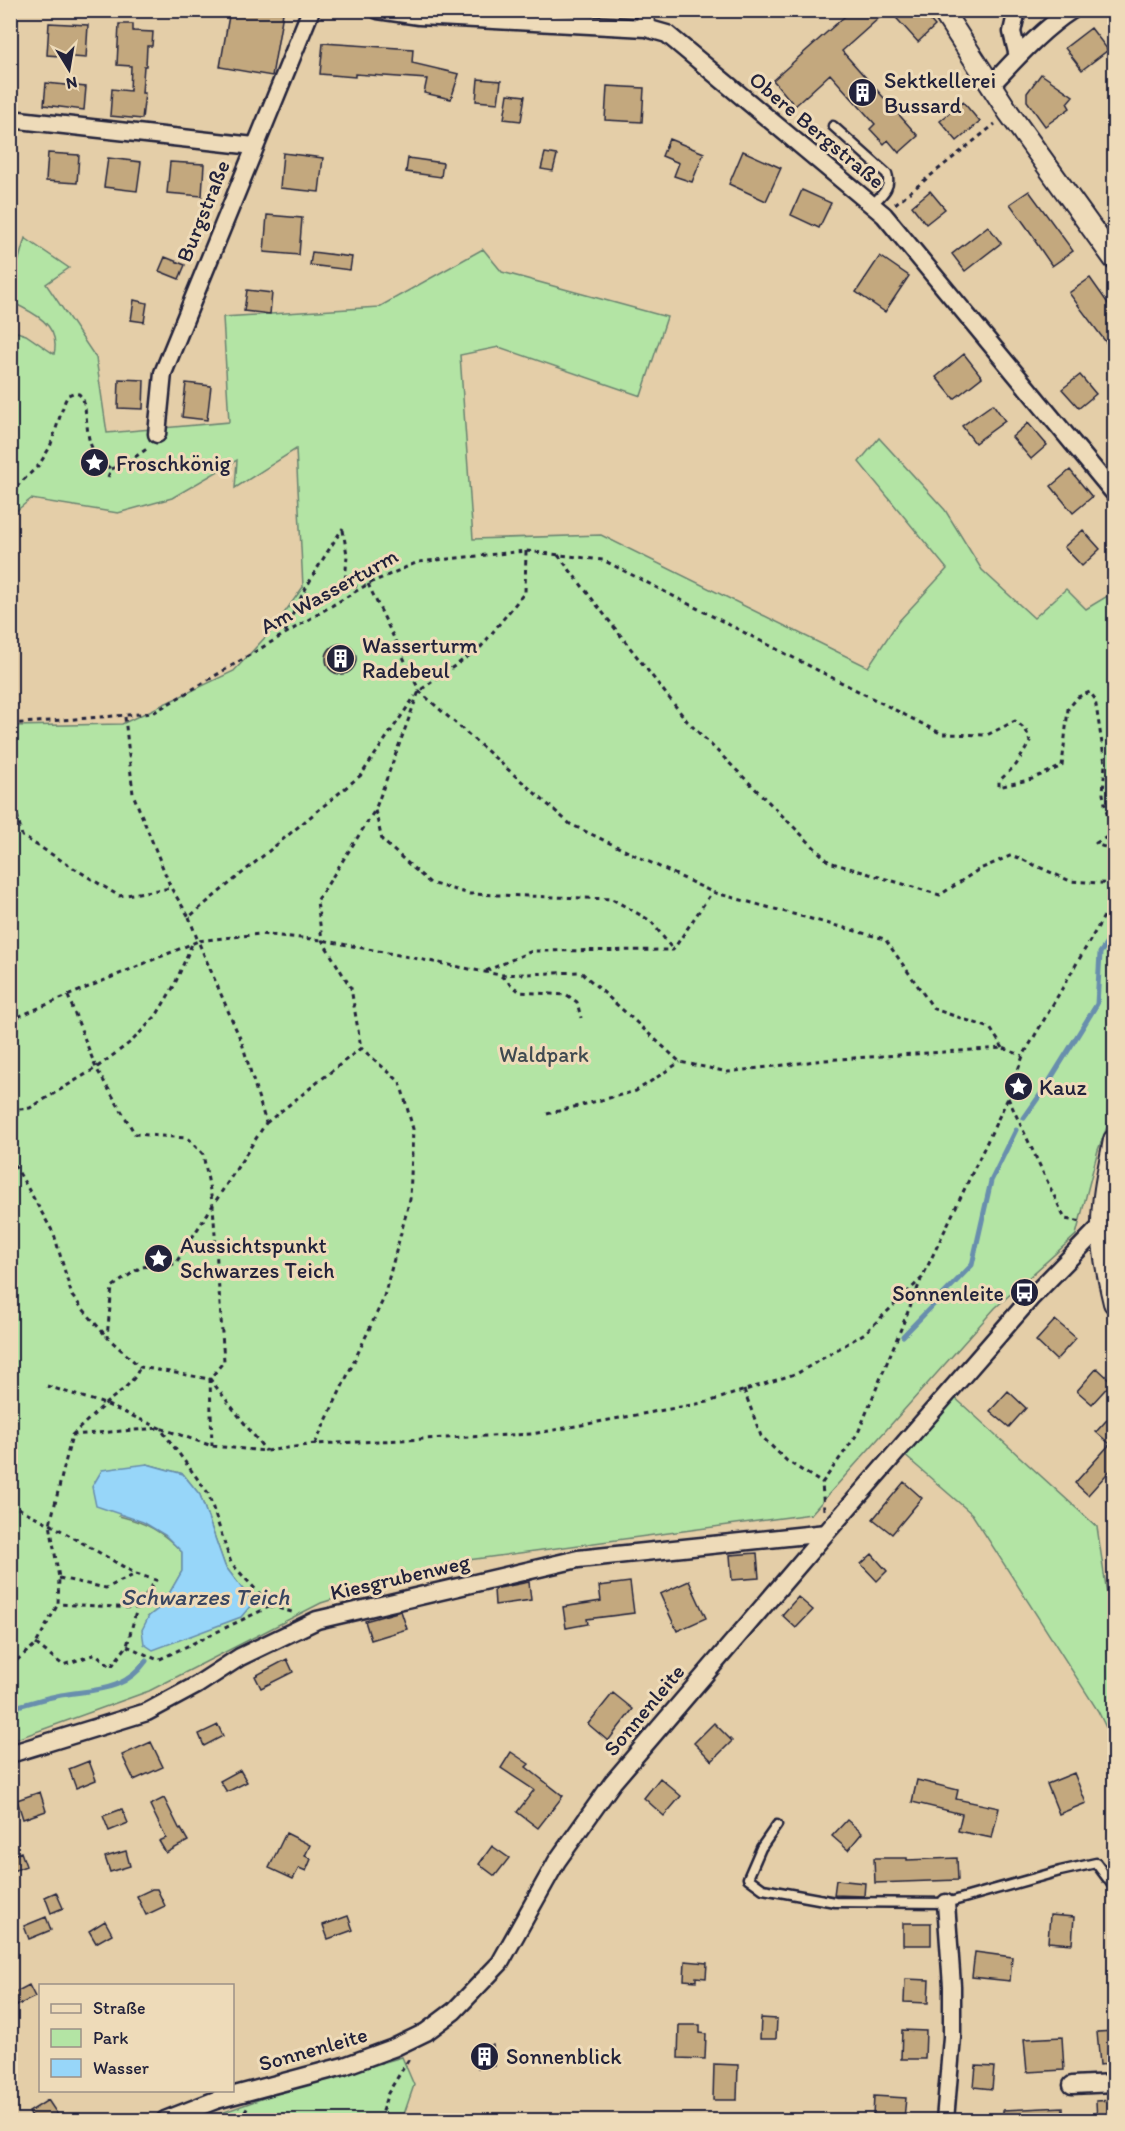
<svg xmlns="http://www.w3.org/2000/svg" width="1125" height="2131" font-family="Itim,sans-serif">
<rect width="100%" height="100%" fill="#e4cea8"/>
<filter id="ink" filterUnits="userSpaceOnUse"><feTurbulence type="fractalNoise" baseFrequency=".0167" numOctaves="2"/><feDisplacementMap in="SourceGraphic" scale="12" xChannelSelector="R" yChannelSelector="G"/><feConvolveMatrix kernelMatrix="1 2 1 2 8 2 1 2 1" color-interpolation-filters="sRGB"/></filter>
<g filter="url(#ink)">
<path fill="#b3e4a4" stroke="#6a8370" stroke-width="1.5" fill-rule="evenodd" d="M25 238 69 268 46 284 96 358 107 433 229 422 223 317 379 307 483 249 502 272 667 317 641 396 499 347 460 355 473 539 601 535 868 667 898 622 947 569 859 462 879 438 945 510 982 570 1034 618 1066 589 1086 609 1114 592V1109L1098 1150 1076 1235 995 1308 811 1514 453 1562 321 1603 149 1691 11 1741V726L122 724 234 671 272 630 303 587 296 449 235 488 237 460 172 498 118 513 31 499 11 515V330L26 335 54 354C61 325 33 312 11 302V287ZM147 1464 183 1474 200 1495 225 1566 253 1603 149 1616 162 1606 182 1571V1552C162 1531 147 1523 119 1516Z
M952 1395 1097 1527 1108 1600 1114 1609V1770L1113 1742 1098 1711 972 1514 903 1454Z
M402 2057 414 2085 402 2120H202L272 2095Z"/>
<path fill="#97d6f9" stroke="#688ead" stroke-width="1.5" d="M147 1464 183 1474 200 1495 225 1566 253 1603 241 1617 153 1650 144 1644 142 1630 149 1616 162 1606 182 1571V1552L165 1535 143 1522 96 1506 92 1487 102 1470Z"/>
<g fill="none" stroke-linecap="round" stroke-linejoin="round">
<path stroke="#688ead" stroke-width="5" d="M1024 1118 1045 1088 1097 1004 1100 953 1114 933
M903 1336 972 1265 991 1181 1016 1130
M10 1708C27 1704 44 1698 61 1695 95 1689 124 1692 146 1661"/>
</g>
<path fill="#c3a87e" stroke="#22223b" stroke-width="1.5" d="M230 10H269L283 13 272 76 220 67Z
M852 10H888L842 51 918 136 899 153 888 140 884 144 870 129 875 124 830 74 795 106 773 80Z
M889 10H921L935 26 918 42Z
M49 23 88 25 86 58 47 55Z
M119 24H133V31L153 32 152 46H147L146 66H144L142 93H145L142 119 110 116 112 89 130 91 131 66 117 65Z
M1091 28 1108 50 1082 70 1065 48Z
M323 43 413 49 412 63 459 74 451 99 424 93 427 79 355 74V77L320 74Z
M1041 74 1073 96 1067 103 1070 108 1045 126 1027 101V93Z
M478 79 501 81 498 103 476 101Z
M46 83 86 87 84 110 44 105Z
M607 86 644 88 642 122 605 120Z
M508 94 525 96 521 121 504 119Z
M963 102 980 122 957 141 940 121Z
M669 139 704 153 692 182 674 176 679 163 662 156Z
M743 151 781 168 766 201 729 184Z
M48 153 79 155 77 183 46 181Z
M283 153 323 158 319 192 280 188Z
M545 153 557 155 553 171 541 169Z
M108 158 141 162 137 191 104 187Z
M408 158 443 163 441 177 406 172Z
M170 162 204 164 202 196 167 193Z
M802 190 831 203 819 228 791 215Z
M930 191 945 209 926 224 912 206Z
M1029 191 1073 251 1052 266 1035 241 1036 240 1010 204Z
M267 215 302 218 299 255 264 252Z
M988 226 1001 243 965 271 952 254Z
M312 252 352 257 350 270 310 265Z
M880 256 909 276 885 312 856 292Z
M165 257 185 265 179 279 159 271Z
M1090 278 1114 312V353L1069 293Z
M247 290 272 293 270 314 244 311Z
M134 300 147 303 144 322 131 320Z
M964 354 982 377 954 399 936 377Z
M1080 375 1096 394 1079 408 1062 389Z
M119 379 144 380 143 409 118 408Z
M186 383 211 386 207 420 182 417Z
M993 404 1005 421 975 443 962 426Z
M1028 423 1047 445 1031 459 1012 437Z
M1070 470 1092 497 1073 513 1051 486Z
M1083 530 1100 549 1082 566 1064 547Z
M326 659a15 15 0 1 1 30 0a15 15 0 1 1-30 0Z
M1055 1320 1076 1338 1056 1360 1036 1341Z
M1097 1368 1112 1382 1092 1404 1077 1391Z
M1008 1391 1026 1408 1009 1427 990 1411Z
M1114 1412V1466L1088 1495 1075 1483 1110 1444 1096 1432Z
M904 1482 922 1498 892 1534 873 1519Z
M757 1553 759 1578 732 1580 730 1555Z
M872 1554 887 1571 877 1581 861 1564Z
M689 1581 706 1618 677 1631 660 1594Z
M529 1582 531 1600 495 1605 494 1589Z
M630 1582 634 1613 587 1619 588 1624 566 1628 563 1607 601 1601 599 1586Z
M798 1597 813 1610 796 1628 782 1615Z
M401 1611 407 1629 371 1640 365 1621Z
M287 1659 293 1672 261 1688 255 1676Z
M613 1693 633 1709 608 1741 588 1724Z
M714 1723 732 1741 712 1761 694 1743Z
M218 1725 223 1736 204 1746 199 1734Z
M151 1742 163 1767 134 1780 122 1755Z
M511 1752 529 1764 526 1767 563 1796 538 1828 517 1812 534 1790 501 1768Z
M89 1761 96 1780 76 1788 69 1769Z
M240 1770 247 1782 227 1792 220 1781Z
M1074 1773 1086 1803 1059 1814 1047 1784Z
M660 1778 681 1796 664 1816 644 1798Z
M917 1780 958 1790 956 1799 999 1808 992 1838 958 1831 962 1814 912 1802Z
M40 1792 46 1811 23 1819 17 1800Z
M164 1798 180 1830 181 1829 188 1841 166 1853 159 1841 166 1838 150 1805Z
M122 1809 128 1823 109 1831 103 1816Z
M847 1820 862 1833 848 1850 832 1836Z
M286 1833 310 1845 305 1856 311 1859 306 1871 299 1868 293 1879 269 1868Z
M492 1846 509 1858 495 1876 479 1864Z
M126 1851 130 1866 110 1872 105 1857Z
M21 1852 26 1866 10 1872V1856Z
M874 1858H907V1860L957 1858 958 1880 875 1883Z
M836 1880 865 1883 864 1896 834 1895Z
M152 1889H157L165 1906 146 1915 137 1896Z
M56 1892 63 1908 51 1913 45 1897Z
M1050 1915 1074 1917 1072 1944 1048 1942Z
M348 1916 353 1930 328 1939 323 1925Z
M46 1917 51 1930 29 1939 24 1926Z
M105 1921 112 1934 96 1943 89 1931Z
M903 1923H931V1945H903Z
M975 1952 1012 1957 1010 1981 972 1977Z
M685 1961 707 1963 706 1978 696 1977V1981L684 1980Z
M905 1979 929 1980 928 2003 904 2002Z
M29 1985 35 1997 10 2009V1995Z
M761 2018 777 2019 776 2039H760Z
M679 2025H700V2033L706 2034 705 2059 678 2058Z
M902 2030 926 2031 925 2059H901Z
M1114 2031V2063L1100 2065 1097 2032Z
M1062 2037 1064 2070 1027 2072 1024 2039Z
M493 2045 495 2066 478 2068 476 2046Z
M714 2064 738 2065 737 2100H713Z
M976 2066 994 2067 992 2089 974 2087Z
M874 2096 906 2098 904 2118 873 2116Z
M48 2100 58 2115 49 2121H34L29 2112Z
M1114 2100V2121H1097L1096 2101Z
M1063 2107V2121H1003V2110Z"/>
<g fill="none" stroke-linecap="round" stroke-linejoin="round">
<defs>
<path id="service" d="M833 126 887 174C892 188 881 195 872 205
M777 1825 761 1848 748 1878 763 1889 835 1902 946 1903 1060 1871 1096 1863 1114 1887"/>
<path id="minor" d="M378 10 419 16 646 28 667 34 884 215 1114 493
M645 10 646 28
M1017 10 1012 32 1018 56
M990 86C1015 60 1041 30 1072 10
M10 119 254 146
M157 434 163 373 311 10
M10 1754 147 1712 197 1685 240 1657 317 1620 578 1559 826 1533
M1072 2085 1114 2083
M165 2120 216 2100 344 2066 393 2048 426 2032 454 2011 500 1963 557 1861 613 1782 826 1533 1030 1299 1102 1225
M945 2120 952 2037V1986L946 1903"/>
<path id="tertiary" d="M942 10 1009 113 1114 259
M1114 1140C1109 1167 1102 1196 1102 1224 1102 1250 1108 1278 1114 1303"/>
</defs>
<use href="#service" stroke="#22223b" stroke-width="13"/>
<use href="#minor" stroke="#22223b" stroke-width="21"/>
<use href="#tertiary" stroke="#22223b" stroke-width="24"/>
<path stroke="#22223b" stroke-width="3" stroke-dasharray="4.5 4.5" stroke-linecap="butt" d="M895 204 995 124
M111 469 125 464 148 448
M108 477 111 469
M10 493 39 465 50 447 65 401 68 395 73 393 79 394 83 399C91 431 81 447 111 469
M343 530 347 555 345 585 361 587
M526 551 525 592 480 648 419 691 375 810 382 840 430 883 470 894 612 899 651 921 673 950
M558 555 687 721 829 862 940 895 978 870 1012 855 1070 881 1114 884
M368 584 419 690
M285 632C300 595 321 561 343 528
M419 691 570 824 712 892 885 939 934 1009 990 1028 1003 1048
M125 717 133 794 171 888 189 917 361 775 415 696
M10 724 153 713 368 584 418 562 526 551 603 560 942 734 987 735 1015 721 1026 730 1030 742 1016 765 999 781V787L1032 779 1062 766 1068 709 1078 697 1090 692 1095 699 1105 763 1103 794 1108 818H1114
M10 801 14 802 22 836 119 896 171 888
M1114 831 1109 836 1096 843C1101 847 1108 847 1114 850
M486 971 532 951 673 950 712 892
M501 976 520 992 567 995 577 1002 581 1018
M68 996 96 1068 135 1134 187 1138 203 1154 213 1206 224 1361 210 1379 266 1451
M10 1020 198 941 189 917
M1008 1098 1065 1219 1082 1222
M10 1110 30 1108 96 1068 132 1041 156 1016 174 986 192 944
M547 1114 636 1091 680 1062
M266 1123 361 1048 351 988 322 940 317 901 375 810
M10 1157 54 1234 72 1296 106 1336
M47 1386 105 1404 160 1428 208 1493 231 1563 271 1606 295 1613
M744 1390 761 1436 787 1461 822 1483
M72 1435 160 1428 212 1446 266 1451 315 1444 532 1434 708 1402 798 1373 865 1333 922 1278 1008 1098 1023 1056 1114 899
M315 1444 383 1300 410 1199 413 1129 400 1082 361 1048
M212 1446 210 1379 140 1367 107 1337 112 1287 141 1267 175 1264 266 1123 242 1043 198 941 259 934 322 940 500 975 581 972 680 1062 728 1072 824 1060 1003 1048 1023 1056
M10 1504 50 1524 136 1574 156 1580 137 1608
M824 1510 822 1483 858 1433 921 1280
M59 1578 106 1588 136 1574
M36 1644 63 1665 96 1654 111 1667 127 1646 137 1608 58 1604
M127 1646 158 1660 271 1606
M10 1666 36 1644 58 1604 59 1578 50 1524 72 1435 105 1404 125 1388 135 1377 140 1367
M240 2120 248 2107
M379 2120 388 2093 409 2059"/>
<use href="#service" stroke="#eedbb9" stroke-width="8"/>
<use href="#minor" stroke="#eedbb9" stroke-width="16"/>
<use href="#tertiary" stroke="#eedbb9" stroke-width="20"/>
</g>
</g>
<defs>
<symbol id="building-disc" viewBox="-11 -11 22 22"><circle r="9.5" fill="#22223b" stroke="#eedbb9"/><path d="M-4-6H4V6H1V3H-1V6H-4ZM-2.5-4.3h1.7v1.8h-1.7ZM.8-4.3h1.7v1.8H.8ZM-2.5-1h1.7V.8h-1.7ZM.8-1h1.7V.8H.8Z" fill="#fff"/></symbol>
<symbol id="sight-disc" viewBox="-11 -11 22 22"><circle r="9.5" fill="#22223b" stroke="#eedbb9"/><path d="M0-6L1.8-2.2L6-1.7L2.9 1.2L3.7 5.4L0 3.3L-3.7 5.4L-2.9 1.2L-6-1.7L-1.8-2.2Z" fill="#fff"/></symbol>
<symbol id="bus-disc" viewBox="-11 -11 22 22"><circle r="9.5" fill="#22223b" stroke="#eedbb9"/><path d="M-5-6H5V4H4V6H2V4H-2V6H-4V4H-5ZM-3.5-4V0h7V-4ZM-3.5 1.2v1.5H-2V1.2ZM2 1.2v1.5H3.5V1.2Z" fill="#fff"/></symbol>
</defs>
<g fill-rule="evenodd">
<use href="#building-disc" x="846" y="76" width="33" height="33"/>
<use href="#sight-disc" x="78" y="446" width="33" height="33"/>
<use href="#building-disc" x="324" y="642" width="33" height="33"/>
<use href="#sight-disc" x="1002" y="1070" width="33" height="33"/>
<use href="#sight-disc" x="142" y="1242" width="33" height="33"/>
<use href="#bus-disc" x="1008" y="1276" width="33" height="33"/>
<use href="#building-disc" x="468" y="2040" width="33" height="33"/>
</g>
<g text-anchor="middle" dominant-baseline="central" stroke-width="6" stroke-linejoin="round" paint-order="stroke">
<g font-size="22" fill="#22223b" stroke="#eedbb9" text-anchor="start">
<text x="884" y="80">Sektkellerei<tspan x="884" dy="25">Bussard</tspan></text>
<text x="116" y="463">Froschkönig</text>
<text x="362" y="645">Wasserturm<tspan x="362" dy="25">Radebeul</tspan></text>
<text x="1039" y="1087">Kauz</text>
<text x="180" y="1245">Aussichtspunkt<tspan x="180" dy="25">Schwarzes Teich</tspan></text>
<text x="1004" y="1293" text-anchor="end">Sonnenleite</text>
<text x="506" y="2056">Sonnenblick</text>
</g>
<g font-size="22" fill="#22223b" stroke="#eedbb9">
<text transform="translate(817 130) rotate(40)">Obere Bergstraße</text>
<text transform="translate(203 211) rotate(-68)">Burgstraße</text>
<text transform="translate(329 591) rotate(-29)">Am Wasserturm</text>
<text transform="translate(400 1577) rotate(-13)">Kiesgrubenweg</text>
<text transform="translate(644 1710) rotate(-50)">Sonnenleite</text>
<text transform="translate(313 2049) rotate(-16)">Sonnenleite</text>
</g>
<g font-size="22" fill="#3f4950" stroke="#eedbb9">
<text x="544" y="1054">Waldpark</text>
</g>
<g font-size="24" font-style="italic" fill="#394661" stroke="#eedbb9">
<text x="205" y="1596">Schwarzes Teich</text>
</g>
</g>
<rect width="1125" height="2131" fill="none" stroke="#eedbb9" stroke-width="36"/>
<rect x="18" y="18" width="1089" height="2095" fill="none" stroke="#22223b" stroke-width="2" filter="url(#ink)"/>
<rect x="39" y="1984" width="195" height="108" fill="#eedbb9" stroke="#9c9187" stroke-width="1.5"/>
<rect x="51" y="2004" width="30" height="9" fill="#eedbb9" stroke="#9c9187" stroke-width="1.5"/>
<text x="93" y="2014" font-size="18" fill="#22223b">Straße</text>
<rect x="51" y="2029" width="30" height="18" fill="#b3e4a4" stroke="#9c9187" stroke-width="1.5"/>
<text x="93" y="2044" font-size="18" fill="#22223b">Park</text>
<rect x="51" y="2059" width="30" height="18" fill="#97d6f9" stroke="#9c9187" stroke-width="1.5"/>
<text x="93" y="2074" font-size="18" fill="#22223b">Wasser</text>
<g transform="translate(69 69) rotate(169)" stroke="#eedbb9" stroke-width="4.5" paint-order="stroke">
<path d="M0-4.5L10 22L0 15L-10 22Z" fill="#22223b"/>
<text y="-9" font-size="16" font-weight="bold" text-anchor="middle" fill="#22223b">N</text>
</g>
</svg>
